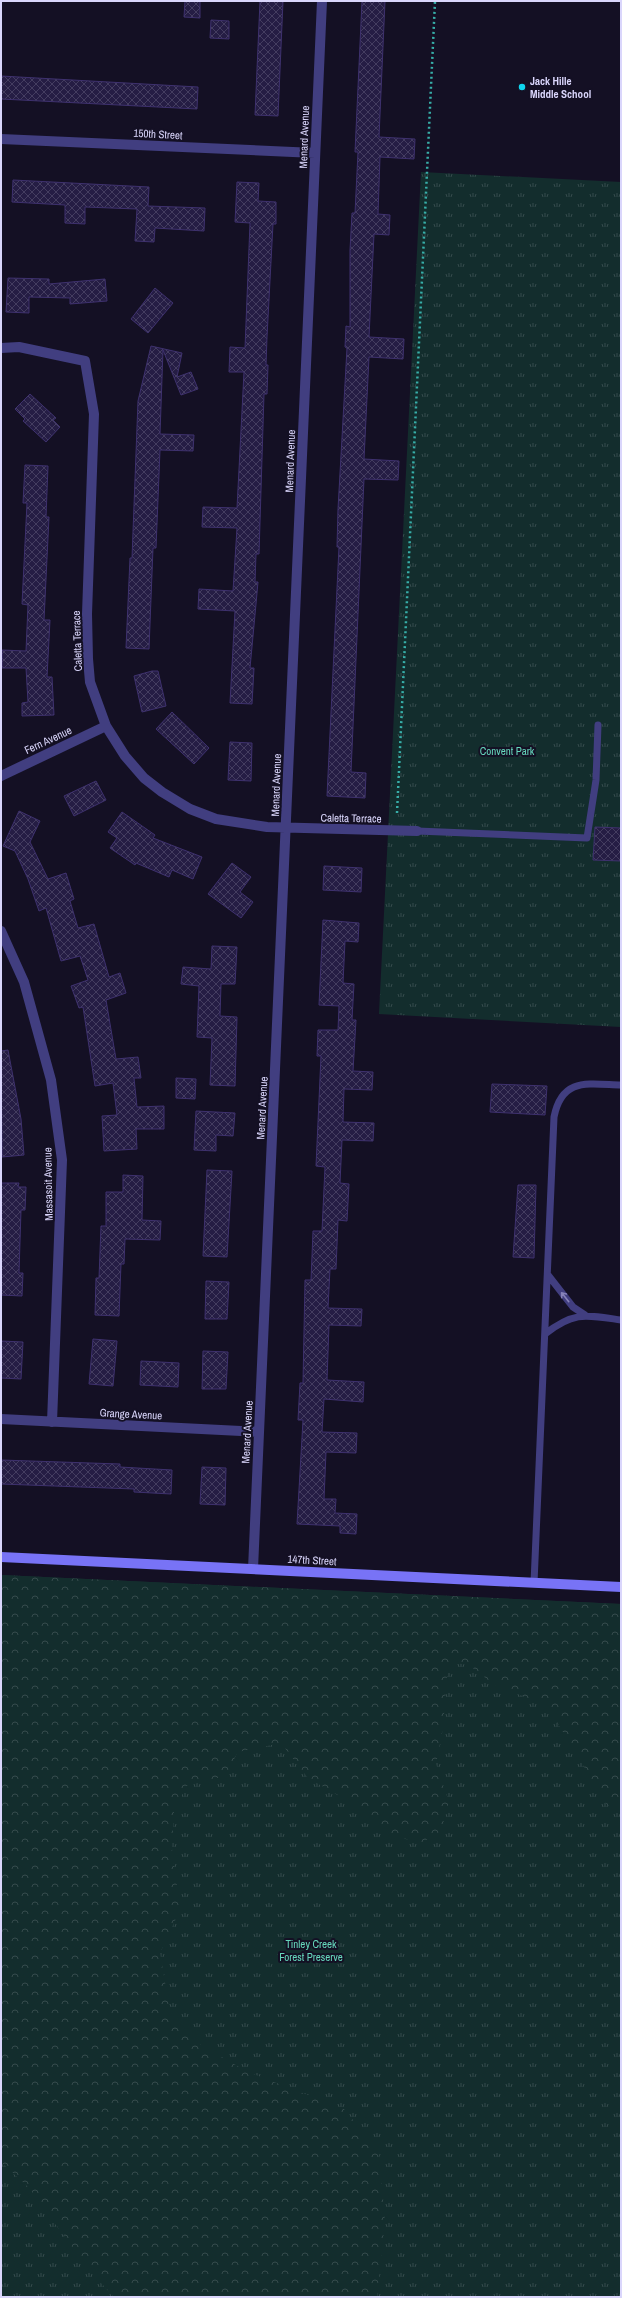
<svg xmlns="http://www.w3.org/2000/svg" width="622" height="2298" font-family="'Archivo Narrow',sans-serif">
<defs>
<pattern id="grass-tufts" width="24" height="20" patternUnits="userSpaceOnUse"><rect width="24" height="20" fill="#132d2d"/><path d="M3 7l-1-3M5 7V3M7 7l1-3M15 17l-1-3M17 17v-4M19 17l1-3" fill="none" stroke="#354b4c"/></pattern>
<pattern id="forest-crowns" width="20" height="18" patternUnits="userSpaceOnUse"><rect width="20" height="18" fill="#132d2d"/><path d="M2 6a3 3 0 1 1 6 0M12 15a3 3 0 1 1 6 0" fill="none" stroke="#354b4c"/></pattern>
<pattern id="building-cross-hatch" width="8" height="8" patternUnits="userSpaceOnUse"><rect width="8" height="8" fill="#251d44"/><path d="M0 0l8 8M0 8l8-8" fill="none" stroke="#443d60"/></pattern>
</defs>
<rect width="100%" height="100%" fill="#141024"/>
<path fill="url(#grass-tufts)" d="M421 172 621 182V1027L379 1014Z
M1 1575 621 1604V2297H1Z"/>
<path fill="url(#forest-crowns)" d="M1 1575 621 1604V1809L609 1808 547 1706 493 1684 469 1665 448 1662 443 1728 436 1764 449 1802 441 1831 421 1843 383 1833 355 1805 308 1778 281 1743 238 1752 225 1776 186 1786 174 1811 172 1849 180 1910 160 1953 171 2017 201 2045 248 2072 344 2109 379 2152 385 2221 377 2297H114L88 2269 29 2188 1 2162Z"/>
<path fill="url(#building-cross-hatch)" stroke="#3e316e" d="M185 1H200V18L184 17Z
M260 1H283L278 116 255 115Z
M362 1H385L379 137 415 139 414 159 380 157 378 214 390 215 389 235 374 234 369 337 404 339 403 359 369 357 364 459 399 461 398 480 364 479 351 772 366 773 365 798 327 796 339 547H337L338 509 347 348 345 347 346 326 350 327V250L352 213H355L358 152H355Z
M211 20 229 21V39L210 38Z
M1 76 198 87 197 109 1 99Z
M13 180 149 187 148 206 205 208 204 231 155 228 154 242 135 241 137 209 85 207V224L65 223V205L12 202Z
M237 182 259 183 258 201 276 202V224H273L267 337 266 365H268L267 394H264L259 554H256L255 582H258L256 604 250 668H254L252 704 230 703 235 611 198 609 199 589 233 591 237 528 202 527 203 507 237 508 244 372H229L230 347 245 348 250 223 235 222Z
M8 278 49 279V284L105 279 107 301 70 304V298L29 297V313L6 312Z
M155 288 173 303 148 333 131 319Z
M151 346 182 353 177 377 191 372 198 389 181 395 163 350 160 434 194 435 193 451 160 450 156 548H153L149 649 126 648 130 558H132L138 401Z
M30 394 56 418 53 420 60 427 46 442 23 421 25 419 15 409Z
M25 465 48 466 46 517H49L44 620H50L47 677H52L54 715 22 716V703L28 702 26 668H2V650L26 651 28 605 22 604 27 503H23Z
M152 671H158L166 706 142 712 134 676Z
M172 712 209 748 194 764 156 729Z
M230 742 252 743 251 781 228 780Z
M96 781 106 800 74 816 64 796Z
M19 811 40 821 30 842 48 879 66 873 74 899 70 901 78 928 94 924 109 977 120 973 126 993 106 1000 116 1059 138 1057 141 1078H134L137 1107 164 1106V1129H136L137 1149 104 1151 102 1116 117 1115 113 1083 95 1086 83 1007 79 1008 71 986 88 980 80 956 61 961 46 908 39 911 28 879 15 851 3 846Z
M122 812 155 835 153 838 202 857 193 879 172 870 169 877 136 863 135 865 110 848 117 838 108 832Z
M595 827 621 828V861L593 860Z
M232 863 251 877 240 892 253 902 241 918 208 894Z
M324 866 362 868 361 892 323 890Z
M323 920 359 923 358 942 345 941 343 983 354 984 352 1020H356L353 1071 373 1072 372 1090 344 1089 343 1122 374 1123 373 1141 342 1140 340 1183 349 1184 347 1221 338 1220 336 1269H330L328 1308 362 1309 361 1326 329 1325 327 1380 364 1382 363 1402 324 1399 322 1432 357 1433 356 1453 326 1452 324 1499H336L335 1513 357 1514 356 1534 340 1533V1526L297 1524 303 1420H298L300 1383H303L305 1280H311L313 1231H322L325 1167 316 1166 321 1056H317L318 1030H338L339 1006 319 1005Z
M212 946 237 947 235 984H221L220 1016 237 1017 235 1086 210 1085 212 1038 197 1037 199 986 181 984 183 967 211 969Z
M8 1050 21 1119 24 1155 2 1157 1 1051Z
M176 1078 196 1079 195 1099 176 1098Z
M492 1084 547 1086 545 1115 490 1112Z
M196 1111 235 1113 233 1136 216 1135V1151L194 1150Z
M207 1170 232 1171 227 1257 203 1256Z
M123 1175 143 1176 142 1220 161 1221 160 1240 125 1239 124 1264H121L119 1316 95 1315 96 1278H99L101 1226H106V1192H123Z
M1 1183H19L18 1187H26L25 1210H21L19 1273H23L22 1296 1 1295Z
M518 1185H536L534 1258 513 1257Z
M206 1281 229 1282 227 1319H205Z
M93 1339 117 1341 113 1386 89 1384Z
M1 1341 23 1342 21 1379 1 1378Z
M203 1351 228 1352 226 1389H202Z
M141 1361 179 1363 178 1387 140 1385Z
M1 1460 120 1464V1467L172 1470 171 1494 134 1492V1489L1 1484Z
M202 1467 226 1468 225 1505 200 1504Z"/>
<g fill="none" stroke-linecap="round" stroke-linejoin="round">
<path stroke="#37afa9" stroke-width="2.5" stroke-dasharray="2 3" stroke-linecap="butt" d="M397 813 435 1"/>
<path stroke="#413e80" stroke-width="7" d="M417 831 587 838 596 780 598 725
M548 1275 573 1307 585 1315
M545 1334C574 1311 586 1315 621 1320
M534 1583 554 1117C562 1077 588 1084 621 1085"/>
<path stroke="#413e80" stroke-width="10" d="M1 139 315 153
M1 348 19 347 85 361 94 414 87 614 88 659 90 682 106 726 125 756 144 778 162 792 190 809 216 819 267 827 417 831
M1 776 106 726
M1 931 24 982 51 1080 62 1160 52 1422
M1 1419 259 1432
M253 1569 322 1"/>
<path stroke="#7873f6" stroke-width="10" d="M1 1557 621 1587"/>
</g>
<defs><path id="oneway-shaft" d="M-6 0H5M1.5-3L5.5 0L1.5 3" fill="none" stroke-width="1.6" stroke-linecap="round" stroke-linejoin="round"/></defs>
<use stroke="#8682b8" href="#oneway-shaft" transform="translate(565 1297) rotate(-129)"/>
<circle fill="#0fd6ef" stroke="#141024" stroke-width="1.5" cx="522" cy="87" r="4"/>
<g text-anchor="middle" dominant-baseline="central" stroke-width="4" stroke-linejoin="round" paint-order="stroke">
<g font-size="11" font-weight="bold" fill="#dad6fc" stroke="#141024" text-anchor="start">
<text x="530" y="81">Jack Hille<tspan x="530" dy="13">Middle School</tspan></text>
</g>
<g font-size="11" fill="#dad6fc" stroke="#141024">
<text transform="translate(158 134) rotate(3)">150th Street</text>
<text transform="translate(304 137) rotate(-88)">Menard Avenue</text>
<text transform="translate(290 461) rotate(-88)">Menard Avenue</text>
<text transform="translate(77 641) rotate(-92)">Caletta Terrace</text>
<text transform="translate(48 740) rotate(-25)">Fern Avenue</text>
<text transform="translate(276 785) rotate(-88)">Menard Avenue</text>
<text transform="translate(351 818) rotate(1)">Caletta Terrace</text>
<text transform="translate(262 1108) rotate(-87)">Menard Avenue</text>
<text transform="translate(48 1184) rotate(-91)">Massasoit Avenue</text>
<text transform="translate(131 1414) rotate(3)">Grange Avenue</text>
<text transform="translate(247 1432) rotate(-87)">Menard Avenue</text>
<text transform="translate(312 1560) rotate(3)">147th Street</text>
</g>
<g font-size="11" fill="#66d8bd" stroke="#141024">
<text x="507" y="751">Convent Park</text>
<text x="311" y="1944">Tinley Creek<tspan x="311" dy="13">Forest Preserve</tspan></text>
</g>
</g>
<rect width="622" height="2298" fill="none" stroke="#dad6fc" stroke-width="4"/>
</svg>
